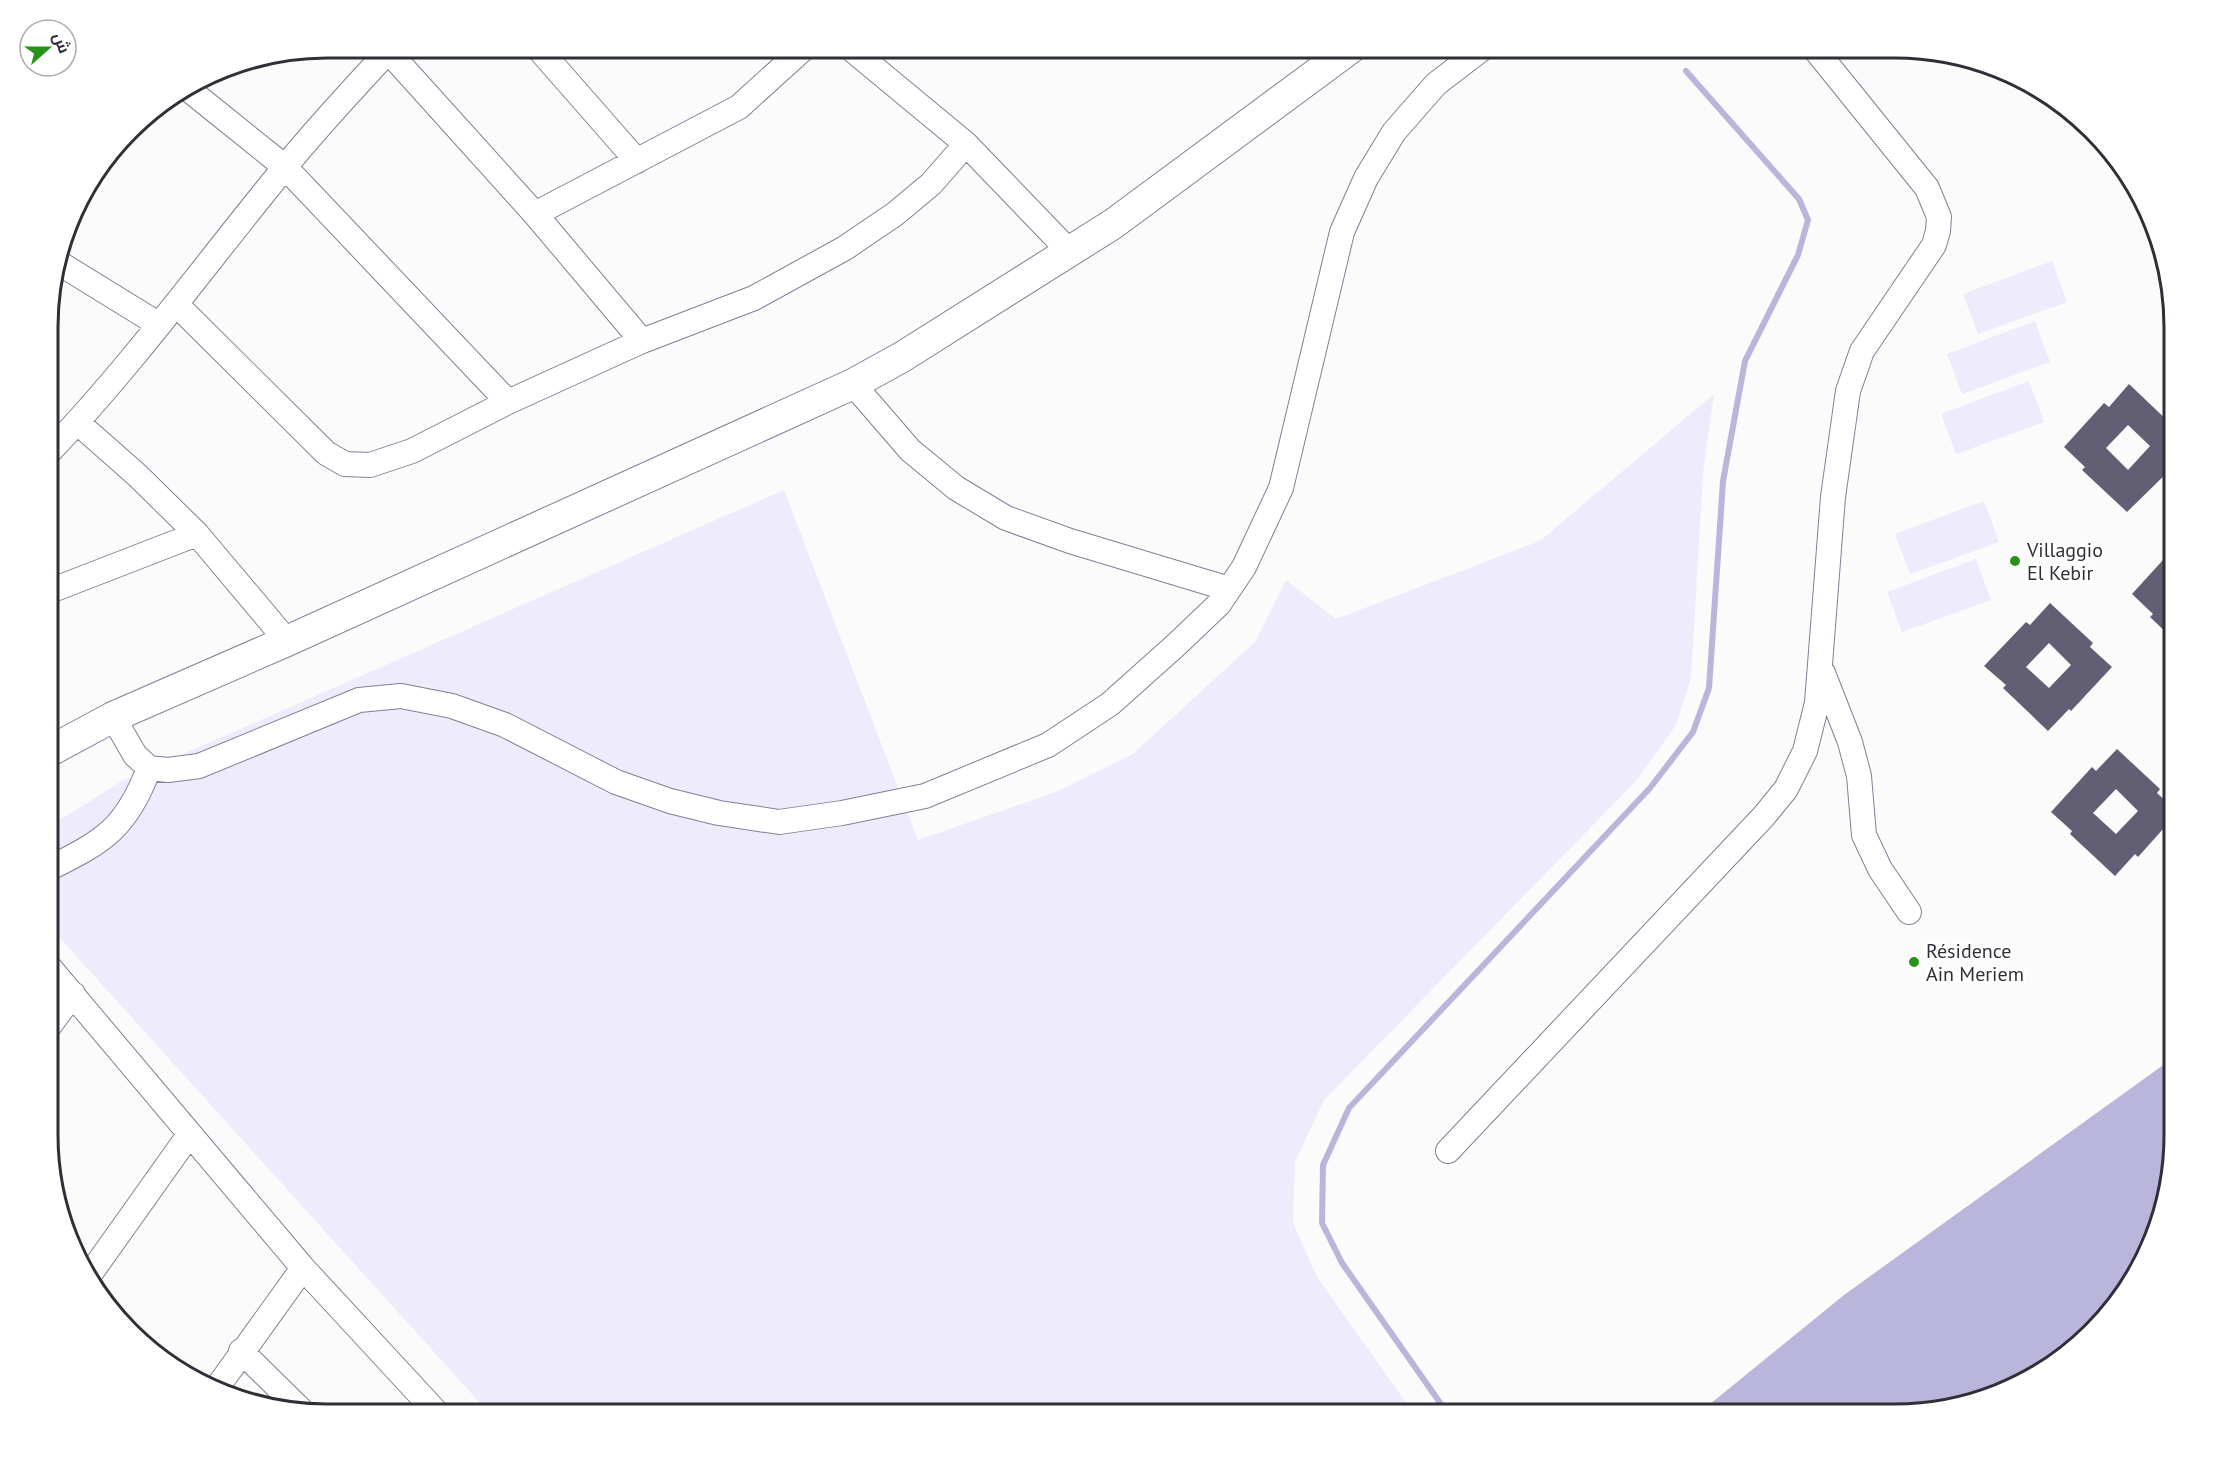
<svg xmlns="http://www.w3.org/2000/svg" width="2222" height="1462" font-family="'PT Sans',Cairo,sans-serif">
<rect width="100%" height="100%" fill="#fbfbfb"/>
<path fill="#edebfc" d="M2052 261 2067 302 1978 334 1963 294Z
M2035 321 2050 362 1962 394 1947 354Z
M2029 381 2044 422 1956 454 1941 414Z
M1714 394 1703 473 1691 678 1676 725 1636 781 1324 1100 1295 1162 1293 1223 1317 1277 1414 1414H490L50 927V826L122 781 784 490 918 840 1056 792 1133 754 1255 642 1286 580 1336 619 1540 541Z
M1984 501 1999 542 1910 574 1895 534Z
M1976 559 1991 600 1902 632 1887 592Z"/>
<path fill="#bab5db" d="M2173 1058V1152L2159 1224 2127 1290 2034 1377 1912 1413H1699L1844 1295Z"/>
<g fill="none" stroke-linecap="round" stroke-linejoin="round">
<path stroke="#bab5db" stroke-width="6" d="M1448 1414 1342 1263 1322 1223 1323 1165 1349 1108 1650 788 1693 732 1709 688 1723 481 1745 361 1798 255 1808 220 1799 199 1686 71"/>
</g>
<path fill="#625f74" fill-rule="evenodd" d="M2129 384 2173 426V467L2127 512 2082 470 2085 467 2064 447 2104 403 2109 407ZM2128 425 2150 446 2128 470 2106 448Z
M2173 549V639L2150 617 2153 614 2132 594Z
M2050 603 2093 643 2090 647 2112 667 2071 711 2069 709 2048 731 2003 688 2006 685 1984 666 2026 622 2030 625ZM2049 643 2071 665 2049 688 2026 667Z
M2117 749 2160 789 2157 793 2173 808V818L2138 857 2135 854 2115 876 2070 834 2072 831 2051 812 2092 767 2096 771ZM2116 789 2138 811 2116 834 2093 813Z"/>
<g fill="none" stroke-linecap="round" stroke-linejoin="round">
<defs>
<path id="minor" d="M538 48 637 161
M850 48 966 144 1069 251
M388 51 535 214 642 341
M188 89 285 167 508 402
M535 214 739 107 804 48
M59 263 158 324
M176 304 326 453 345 464 370 465 412 451 508 402 642 341 754 298 845 248 895 214 931 184 966 144
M853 384 910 450 956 488 1006 518 1070 541 1229 589
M78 423 137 475 197 534 287 641
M50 451C135 362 207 262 285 167 319 125 355 87 391 48
M50 591 197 534
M1823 673 1850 742 1859 776 1864 835 1880 869 1909 912
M113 717 135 755 149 768 168 770 199 766 359 700 401 696 452 706 505 725 616 782 670 801 719 813 779 822 842 813 925 796 1048 745 1110 704 1176 645 1219 604 1244 567 1281 488 1342 232 1366 178 1394 132 1436 84 1483 48
M50 868C105 841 127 827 149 768
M50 968 303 1268 438 1414
M50 1025 73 994
M1448 1151 1764 816 1786 789 1805 751 1817 703 1833 497 1848 391 1862 351 1934 245 1938 231 1939 217 1927 188 1814 48
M88 1277 189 1135
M241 1351 301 1410
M216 1389 303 1268"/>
<path id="major" d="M50 751 113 717 287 641 853 384 902 357 1113 224 1351 48"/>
</defs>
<use href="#minor" stroke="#827f96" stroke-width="26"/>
<use href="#major" stroke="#827f96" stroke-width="32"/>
<use href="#minor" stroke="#fff" stroke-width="24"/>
<use href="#major" stroke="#fff" stroke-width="30"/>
</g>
<g fill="#299218" stroke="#fff" stroke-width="2">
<circle cx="2015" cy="561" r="6"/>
<circle cx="1914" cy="962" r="6"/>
</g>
<g text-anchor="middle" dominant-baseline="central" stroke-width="6" stroke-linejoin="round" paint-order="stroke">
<g font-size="20" fill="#302f38" stroke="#fff" text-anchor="start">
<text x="2027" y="550">Villaggio<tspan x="2027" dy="23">El Kebir</tspan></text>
<text x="1926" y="951">Résidence<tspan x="1926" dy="23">Ain Meriem</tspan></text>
</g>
</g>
<path d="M0 0H2222V1462H0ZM327 58H1895A269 269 0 0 1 2164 327V1135A269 269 0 0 1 1895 1404H327A269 269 0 0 1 58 1135V327A269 269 0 0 1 327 58Z" fill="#fff" fill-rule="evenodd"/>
<path fill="none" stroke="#302f38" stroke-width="3" d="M327 58H1895A269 269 0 0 1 2164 327V1135A269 269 0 0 1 1895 1404H327A269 269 0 0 1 58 1135V327A269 269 0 0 1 327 58Z"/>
<g transform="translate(48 48) rotate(69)"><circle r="28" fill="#ffffff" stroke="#acacaf" stroke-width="1.5"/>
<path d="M0-4.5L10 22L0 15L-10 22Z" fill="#299218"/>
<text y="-9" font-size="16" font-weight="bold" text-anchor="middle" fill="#302f38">ش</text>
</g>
</svg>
